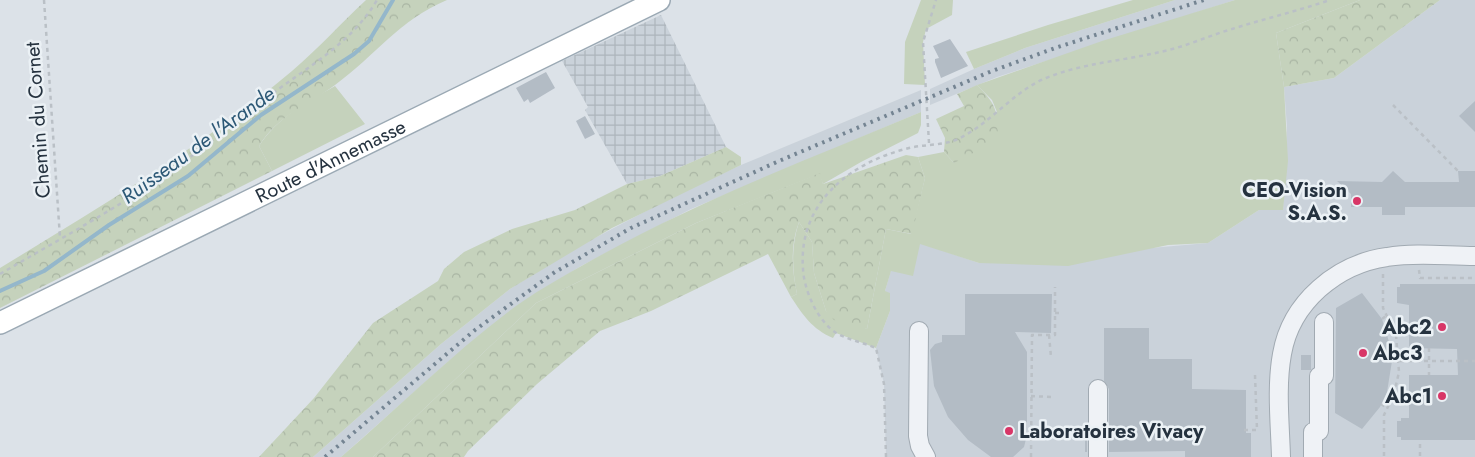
<svg xmlns="http://www.w3.org/2000/svg" width="1475" height="457" font-family="Jost,sans-serif">
<defs>
<pattern id="industrial-grid" width="8" height="8" patternUnits="userSpaceOnUse" patternTransform="scale(1.25)"><rect width="8" height="8" fill="#cad2da"/><path d="M0 4h8M4 0v8" fill="none" stroke="#adb5bc"/></pattern>
<pattern id="forest-crowns" width="20" height="18" patternUnits="userSpaceOnUse" patternTransform="scale(1.25)"><rect width="20" height="18" fill="#c5d2bc"/><path d="M2 6a3 3 0 1 1 6 0M12 15a3 3 0 1 1 6 0" fill="none" stroke="#a9b5a3"/></pattern>
</defs>
<rect width="100%" height="100%" fill="#dce2e8"/>
<path fill="#cad2da" d="M1175 0H1235L997 77 930 105V89L974 69 1025 48Z
M1440 0H1475V457H886L884 384 876 348 890 311 885 291 891 270 920 243 979 263 1208 243 1259 210H1283L1287 127 1284 87 1334 78Z
M921 90V112L691 209 581 266 517 306 450 360 341 457H313L441 344 510 289 574 249 682 192 741 165Z"/>
<path fill="url(#industrial-grid)" d="M661 15 726 147 660 176 627 184 585 110 588 107 562 61Z"/>
<path fill="#c5d2bc" d="M921 0H953L952 15 926 29 923 42 925 85 904 84 905 42Z
M1133 0H1175L1025 48 974 69 966 52 1048 25Z
M1235 0H1360L1276 33 1284 87 1288 161 1283 210H1259L1208 243 1168 245 1068 266 979 263 920 244 913 276 891 271 885 291 890 293V311L876 348 836 333 833 338C812 329 803 315 791 297L797 294C792 269 791 246 799 222L812 242 814 273 826 311 867 329 886 229 911 234 925 178 918 157 944 152 954 163 997 112 992 100 977 85 1102 41Z
M335 86 365 124 272 171 259 146C278 117 305 103 335 86Z
M921 112V125L918 133 861 162 823 184 819 174 696 223 536 303 373 457H341C399 407 454 352 516 306 543 287 574 270 603 254 705 198 814 157 921 112Z"/>
<path fill="url(#forest-crowns)" d="M366 0H447C399 20 376 55 335 85 307 106 279 114 259 146L272 171 0 308V268C100 207 202 147 292 71 318 49 341 23 366 0Z
M1360 0H1440L1334 78 1284 87 1276 33Z
M977 85C998 106 997 111 998 140L954 163 944 152 945 138 936 119 964 106 957 94Z
M726 147 741 157V165L612 228 510 289 441 344 313 457H259L314 398 373 323 438 281 444 269 464 252 512 229 575 210 627 184 660 176Z
M906 155 918 157 925 178 912 234 886 229 867 329 834 320 826 311 814 273 812 242 799 222C790 246 792 269 797 294L791 297 768 254 651 311 600 331 537 384 468 451 464 457H373L536 303 696 223 820 173 823 184Z"/>
<g fill="none" stroke-linecap="round" stroke-linejoin="round">
<path stroke="#94b7cb" stroke-width="4" d="M0 291 44 271 109 225 188 176 261 115 354 54 369 41 393 0"/>
</g>
<path fill="#b3bcc5" d="M950 39 968 66 941 78 935 62V59L939 58 933 46Z
M546 72 555 88 530 103 528 99 524 102 516 88Z
M1475 101V132L1459 116Z
M585 116 595 134 585 139 576 121Z
M1393 171 1405 182H1459L1458 171H1475V207H1405V215H1382V207H1351V194L1337 181 1382 182Z
M1400 284H1475V440H1401V437H1397V421H1401V418H1409V375H1458L1457 349 1409 348V305L1397 303V287H1400Z
M1362 293 1382 319 1390 345 1392 361 1387 392 1380 407 1362 429 1335 413 1336 308Z
M965 294H1052L1051 333 1015 332 1027 352V435L1024 447 1013 457H991L968 440 948 417 934 386 930 350 935 344 942 342V335H965Z
M1104 328H1149V359H1192V389L1246 390V433H1251V457H1185V451L1109 452V389L1104 381Z
M1301 355H1311V370H1301Z
M1085 428 1087 429V452H1085Z"/>
<g fill="none" stroke-linecap="round" stroke-linejoin="round">
<defs>
<path id="minor" d="M919 331 918 436 920 446 926 457
M1098 457V389
M1281 457C1280 423 1276 387 1282 354 1291 302 1337 264 1387 257 1416 252 1446 256 1475 256
M1313 457V432L1319 431V376H1324V322"/>
<g id="major">
<path id="s1" d="M0 323 659 0"/>
</g>
</defs>
<use href="#minor" stroke="#a1aab2" stroke-width="20"/>
<use href="#major" stroke="#9ba9b4" stroke-width="24"/>
<path stroke="#bac0c6" stroke-width="2.5" stroke-dasharray="4 4" stroke-linecap="butt" d="M44 0 60 238
M1393 105 1458 171
M929 143 923 42 936 0
M1419 270 1420 278H1475
M0 274C53 243 108 213 159 179 197 154 232 124 268 97 307 67 351 44 377 0
M1383 274V308L1396 335 1399 372 1394 394 1384 415V456
M1055 313H1063
M1382 319 1386 316
M1049 335 1051 357
M1429 348V375
M1392 361H1475
M1031 396 1051 397
M1381 404 1387 408
M1031 429H1051
M1244 430H1257L1255 375
M1420 456V440
M886 457 884 384 876 348C864 343 850 340 838 334 818 323 804 290 803 269 798 203 849 163 909 148 926 144 944 146 960 138 992 122 1014 91 1046 78 1083 63 1122 61 1160 52 1185 47 1208 36 1232 29 1264 19 1297 11 1330 0
M1031 457 1032 335H1055V287"/>
<use href="#minor" stroke="#eff2f6" stroke-width="18"/>
<use href="#major" stroke="#fff" stroke-width="21"/>
<path stroke="#748492" stroke-width="4" stroke-dasharray="2.5 5" stroke-linecap="butt" d="M325 457 475 330 555 272 631 228 779 161 992 71 1058 47 1204 0"/>
</g>
<g fill="#d83667" stroke="#ebf1f5" stroke-width="2">
<circle cx="1357" cy="201" r="5"/>
<circle cx="1442" cy="327" r="5"/>
<circle cx="1363" cy="353" r="5"/>
<circle cx="1442" cy="396" r="5"/>
<circle cx="1009" cy="431" r="5"/>
</g>
<g text-anchor="middle" dominant-baseline="central" stroke-width="5" stroke-linejoin="round" paint-order="stroke">
<g font-size="20" fill="#25323f" stroke="#ebf1f5">
<text transform="translate(38 120) rotate(-94)">Chemin du Cornet</text>
<text stroke="none"><textPath href="#s1" startOffset="368">Route d'Annemasse</textPath></text>
</g>
<g font-size="20" font-weight="bold" fill="#25323f" stroke="#ebf1f5" text-anchor="end">
<text x="1347" y="190">CEO-Vision<tspan x="1347" dy="23">S.A.S.</tspan></text>
<text x="1432" y="327">Abc2</text>
<text x="1373" y="353" text-anchor="start">Abc3</text>
<text x="1432" y="396">Abc1</text>
<text x="1019" y="431" text-anchor="start">Laboratoires Vivacy</text>
</g>
<g font-size="21" font-style="italic" fill="#2c5876" stroke="#ebf1f5">
<text transform="translate(198 145) rotate(-36)">Ruisseau de l'Arande</text>
</g>
</g>
</svg>
